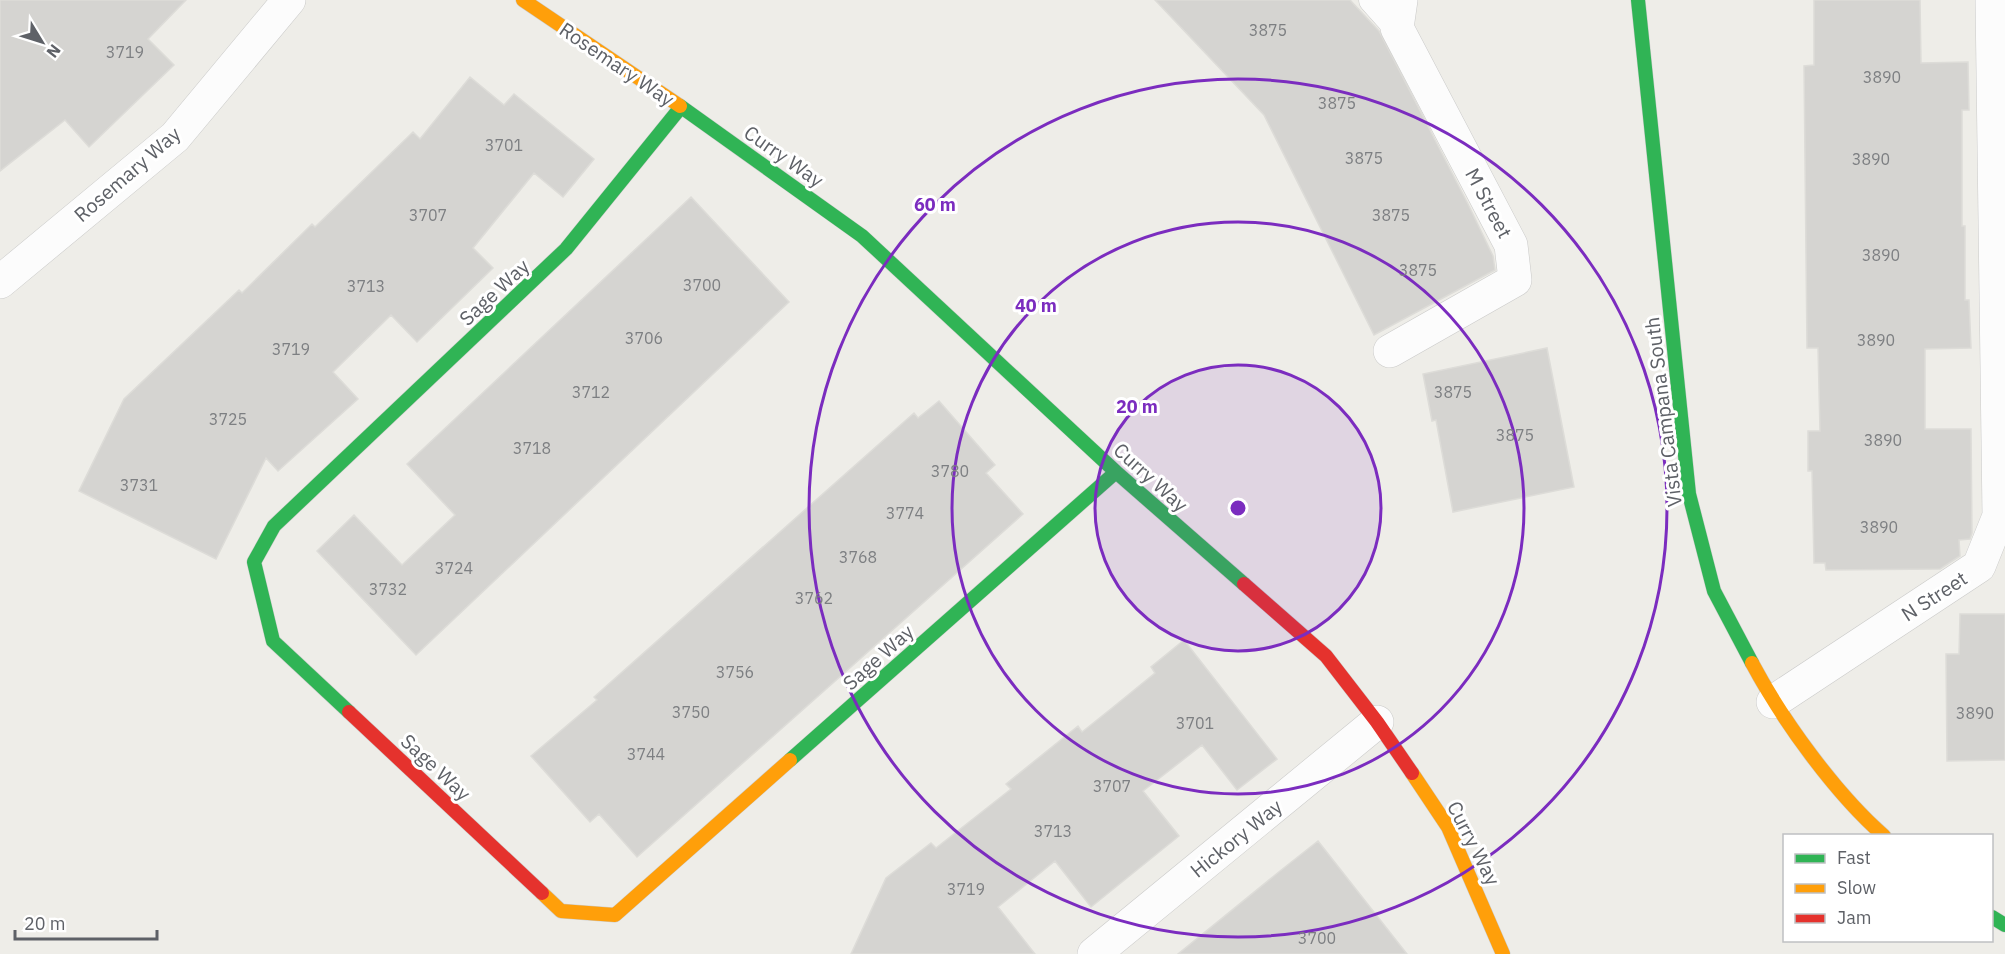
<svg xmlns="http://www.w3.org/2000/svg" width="2005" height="954" font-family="'IBM Plex Sans',sans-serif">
<rect width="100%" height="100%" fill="#eeede8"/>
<path fill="#d5d4d1" stroke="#dddcd8" stroke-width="1.5" d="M0 0H186L148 39 174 65 89 147 65 120 0 171Z
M1155 0H1350L1379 31 1468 204 1493 256 1495 270 1374 335 1264 115Z
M1814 0H1920L1921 63 1968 62 1969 110H1962V226H1965V300H1969L1971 348 1925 349V429H1971L1972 533 1970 539 1959 540 1960 556 1940 569 1826 570 1825 563H1814L1812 471H1808V431H1820L1818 348H1807L1804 66 1814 65Z
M470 77 504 105 514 94 594 159 563 197 534 173 473 248 493 268 417 342 391 315 333 372 358 399 278 471 266 458 216 559 79 491 124 399 239 290 242 293 312 224 315 227 413 132 420 139Z
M691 197 789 302 416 655 317 551 354 515 402 565 455 515 407 464Z
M1547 348 1574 487 1453 512 1436 420 1432 421 1423 374Z
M939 401 995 465 986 473 1023 514 637 857 599 814 590 822 531 756 597 700 594 697 914 413 918 418Z
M1960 614H2005V760L1947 761 1946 654H1959Z
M1184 640 1277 759 1237 790 1202 745 1143 791 1179 836 1091 907 1055 861 998 907 1035 954H851L886 878 931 843 936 848 1011 789 1006 784 1078 726 1082 732 1112 708 1155 673 1151 667Z
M1318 841 1407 954H1178L1280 871Z"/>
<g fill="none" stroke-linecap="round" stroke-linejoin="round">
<defs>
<path id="lane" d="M1372 0 1397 28"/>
<path id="street" d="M0 282 175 137 289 0
M1390 351 1515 280 1511 245 1397 28 1401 0
M1773 702 1979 566 1999 516 1992 0
M1094 954 1377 722"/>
<path id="fast" d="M1638 0 1689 494 1714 591 1752 663
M680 106 862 236 1116 472 1244 584
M349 712 273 641 254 562 274 526 566 249 681 107
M790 760 1116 472
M1992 917 2005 925"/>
<path id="slow" d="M523 0 680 106
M1752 663C1783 721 1835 793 1884 836
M1412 773 1448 827 1503 954
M542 893 561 911 615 915 790 760"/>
<path id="jam" d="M1244 584 1326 656 1377 722 1412 773
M349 712 542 893"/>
</defs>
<use href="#lane" stroke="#cacac9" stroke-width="27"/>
<use href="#street" stroke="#cacac9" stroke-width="34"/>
<use href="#fast" stroke="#cbcbca" stroke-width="15"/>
<use href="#slow" stroke="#cbcbca" stroke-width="15"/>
<use href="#jam" stroke="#cbcbca" stroke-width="15"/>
<use href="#lane" stroke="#fcfcfc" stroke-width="26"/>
<use href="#street" stroke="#fcfcfc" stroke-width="33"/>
<use href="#fast" stroke="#30b455" stroke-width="14"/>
<use href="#slow" stroke="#ff9f0a" stroke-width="14"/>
<use href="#jam" stroke="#e5322d" stroke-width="14"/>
</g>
<circle cx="1238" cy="508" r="143" fill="#7b2cbf" fill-opacity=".12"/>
<g fill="none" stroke="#7b2cbf" stroke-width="3">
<circle cx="1238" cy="508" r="143"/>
<circle cx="1238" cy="508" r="286"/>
<circle cx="1238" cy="508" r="429"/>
</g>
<g text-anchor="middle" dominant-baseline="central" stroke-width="6" stroke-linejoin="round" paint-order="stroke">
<g font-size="16" fill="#7d7f82">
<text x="1268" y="30">3875</text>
<text x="125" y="52">3719</text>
<text x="1882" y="77">3890</text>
<text x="1337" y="103">3875</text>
<text x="504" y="145">3701</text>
<text x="1364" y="158">3875</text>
<text x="1871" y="159">3890</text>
<text x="428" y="215">3707</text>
<text x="1391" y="215">3875</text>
<text x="1881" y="255">3890</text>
<text x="1418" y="270">3875</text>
<text x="702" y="285">3700</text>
<text x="366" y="286">3713</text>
<text x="644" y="338">3706</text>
<text x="1876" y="340">3890</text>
<text x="291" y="349">3719</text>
<text x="591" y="392">3712</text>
<text x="1453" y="392">3875</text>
<text x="228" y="419">3725</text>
<text x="1515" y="435">3875</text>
<text x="1883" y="440">3890</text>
<text x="532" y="448">3718</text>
<text x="950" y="471">3780</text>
<text x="139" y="485">3731</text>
<text x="905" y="513">3774</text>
<text x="1879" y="527">3890</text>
<text x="858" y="557">3768</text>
<text x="454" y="568">3724</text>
<text x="388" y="589">3732</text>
<text x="814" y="598">3762</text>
<text x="735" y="672">3756</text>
<text x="691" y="712">3750</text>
<text x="1975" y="713">3890</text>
<text x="1195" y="723">3701</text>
<text x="646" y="754">3744</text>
<text x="1112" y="786">3707</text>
<text x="1053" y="831">3713</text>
<text x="966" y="889">3719</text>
<text x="1317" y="938">3700</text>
</g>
<g font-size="20" fill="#5e6167" stroke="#fff">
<text transform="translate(617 64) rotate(34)">Rosemary Way</text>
<text transform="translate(784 156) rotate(35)">Curry Way</text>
<text transform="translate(127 174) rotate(-41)">Rosemary Way</text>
<text transform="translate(1489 203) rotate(62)">M Street</text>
<text transform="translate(494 292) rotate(-43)">Sage Way</text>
<text transform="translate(1663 412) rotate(-97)">Vista Campana South</text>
<text transform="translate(1151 477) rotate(42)">Curry Way</text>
<text transform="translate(1934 596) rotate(-33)">N Street</text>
<text transform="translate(878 657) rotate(-42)">Sage Way</text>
<text transform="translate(436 767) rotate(43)">Sage Way</text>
<text transform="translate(1236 838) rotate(-39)">Hickory Way</text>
<text transform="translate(1474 843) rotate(63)">Curry Way</text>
</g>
</g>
<circle cx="1238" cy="508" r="9" fill="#7b2cbf" stroke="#fff" stroke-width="3"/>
<g font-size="18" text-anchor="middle" font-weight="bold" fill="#7b2cbf" stroke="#fff" stroke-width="6" stroke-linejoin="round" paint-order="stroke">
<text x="935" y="211">60 m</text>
<text x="1036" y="312">40 m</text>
<text x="1137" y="413">20 m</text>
</g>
<rect x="1783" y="834" width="210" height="108" fill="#ffffff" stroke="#bfc0c2" stroke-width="1.5"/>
<rect x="1795" y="854" width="30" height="9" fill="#30b455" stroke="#bfc0c2" stroke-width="1.5"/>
<text x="1837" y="864" font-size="18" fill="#5e6167">Fast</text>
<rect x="1795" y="884" width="30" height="9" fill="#ff9f0a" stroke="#bfc0c2" stroke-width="1.5"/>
<text x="1837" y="894" font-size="18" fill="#5e6167">Slow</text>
<rect x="1795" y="914" width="30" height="9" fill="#e5322d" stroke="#bfc0c2" stroke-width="1.5"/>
<text x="1837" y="924" font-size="18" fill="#5e6167">Jam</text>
<g transform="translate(42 42) rotate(128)" stroke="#ffffff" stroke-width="4.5" paint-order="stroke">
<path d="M0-4.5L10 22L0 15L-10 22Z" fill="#5e6167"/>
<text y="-9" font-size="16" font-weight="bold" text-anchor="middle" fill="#5e6167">N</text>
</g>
<path d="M15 930v9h142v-9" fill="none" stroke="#5e6167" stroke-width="3"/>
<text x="24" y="930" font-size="18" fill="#5e6167" stroke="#ffffff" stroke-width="4.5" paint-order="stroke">20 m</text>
</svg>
